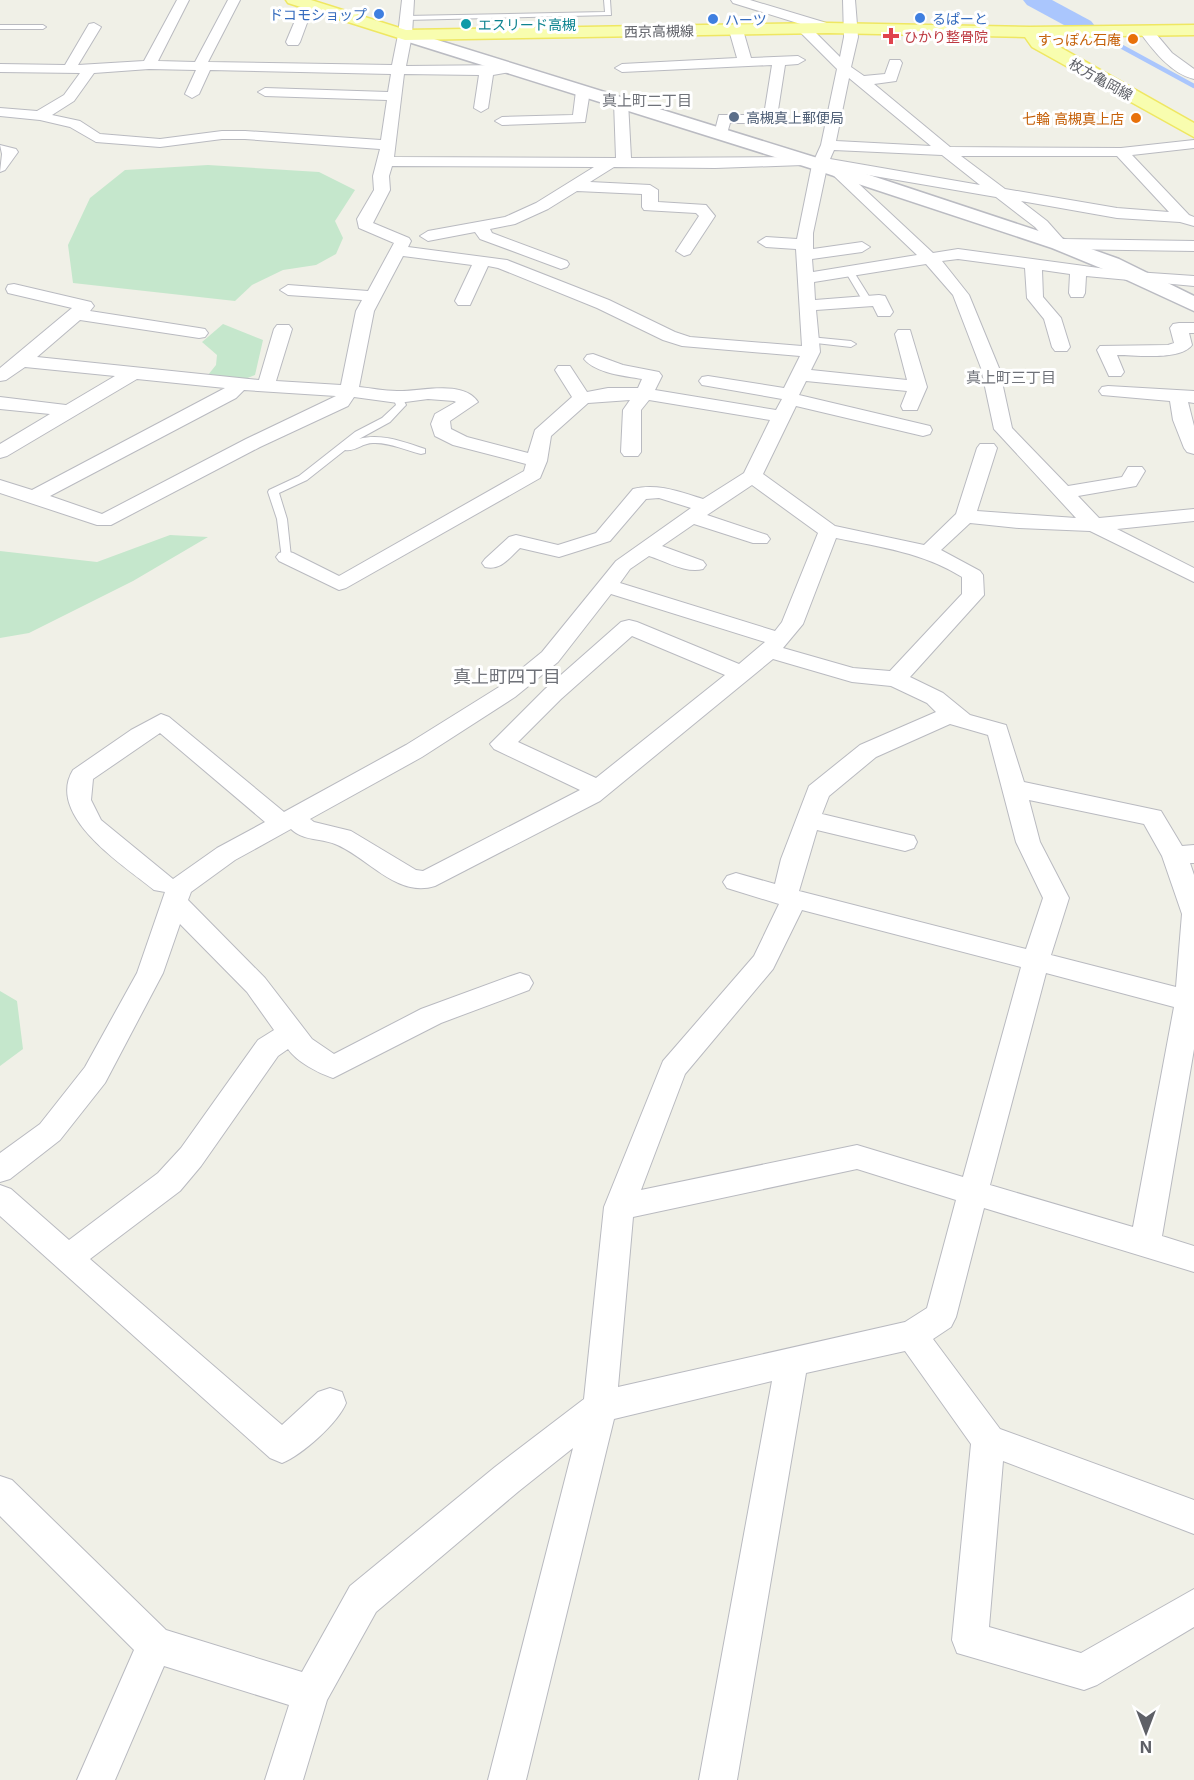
<svg xmlns="http://www.w3.org/2000/svg" width="1194" height="1780" font-family="Inter,'Noto Sans JP',sans-serif">
<rect width="100%" height="100%" fill="#f0f0e7"/>
<path fill="#c5e7cc" d="M208 165 319 172 355 190 335 221 343 238 336 254 316 265 283 270 252 285 235 301 73 283 68 245 90 198 125 170Z
M223 324 263 340 255 375 245 379 208 375 216 365 217 355 202 342Z
M170 535 208 537 133 581 29 633 0 638V551L97 562Z
M0 991 17 1001 23 1049 0 1066Z"/>
<g fill="none" stroke-linecap="round" stroke-linejoin="round">
<path stroke="#aac6fd" stroke-width="4.5" d="M1102 36 1194 86"/>
<path fill="#aac6fd" fill-rule="evenodd" d="M1023 0H1052L1091 21 1095 26 1091 31 1083 33 1075 31 1027 5Z"/>
<defs>
<path id="lane" d="M604 0H610L611 15 406 20 403 18 406 16 605 12Z
M0 25H43L46 27 43 29H0Z
M846 269H852L872 301 870 303H864L845 271Z
M810 337 851 341 856 344 851 347 807 342V338Z
M398 394 401 395 406 405 404 407 390 422 359 439C381 433 404 442 425 449V453L421 454C405 450 389 442 373 443 362 443 355 452 345 450L307 480 279 493 287 519 291 557 286 560 282 559 277 519 268 492 269 490 299 476 355 432 382 418 396 405 393 397Z"/>
<path id="street" d="M177 0H189L158 61 195 62 228 0H240L208 62 392 65 398 35 402 0H414L412 35 406 66 515 65 517 68 515 71 493 75 488 108 481 112 474 108 479 75 404 74 394 157 616 158 614 102 621 98 628 102 631 158 808 157 811 160 808 163 803 165 715 168 614 167 590 182 650 185 658 190V202L706 205 715 216 690 254 684 256 676 251 699 216 696 213 644 210 642 207V194L577 191 548 209 515 224 490 229 492 233 567 261 569 264 567 267 561 269 480 239 475 232 428 241 420 236 428 231 505 217 536 203 594 167 392 166 389 176 390 190 373 223 409 238 411 241 408 247 507 260 609 300 675 332 690 337 802 346 796 249 766 247 758 242 766 237 797 239 812 165 821 145 837 69 797 29 799 26H809L840 57 844 37 843 0H855L858 37 851 67 864 76 885 74 890 60H900L902 63 896 81 874 84 950 147 1121 148 1194 140V148L1132 155 1189 215 1194 217V226L1180 222 1117 218 1021 201 1047 221 1063 239 1194 241V251L1059 249 1053 247 1035 227 996 197 845 171 933 253 958 249 1121 271 1194 276V286L1086 276 1085 293 1083 297H1071L1069 293 1070 274 1042 270 1043 297 1061 318 1070 347 1067 351H1055L1052 347 1044 319 1027 298 1025 268 958 259 942 261 969 295 999 368 1012 428 1068 486 1122 477 1128 467H1142L1145 471 1136 486 1078 496 1099 518 1194 509V521L1117 529 1194 568V582L1090 531 1019 528 970 523 941 550 980 571 983 575 984 595 910 677 943 693 970 715 1006 725 1024 782 1161 811 1182 846 1194 845V863H1190L1194 875V1049L1162 1236 1194 1246V1272L984 1208 956 1317 951 1327 933 1339 1000 1429 1194 1500V1534L1003 1461 989 1627 1081 1653 1194 1589V1627L1097 1685 1084 1690 957 1653 952 1640 971 1444 905 1351 806 1373 737 1780H699L772 1381 614 1419 526 1780H488L573 1448 519 1491 376 1612 327 1700 303 1780H265L289 1705 164 1666 115 1780H77L134 1650 0 1516V1476L12 1480 166 1630 302 1672 350 1586 495 1467 584 1399 604 1207 663 1061 754 956 779 904 727 888 723 882 727 876 736 873 775 884 781 859 809 786 860 745 936 712 927 703 891 686 852 682 773 659 600 801 435 886C396 898 368 857 335 844 320 838 303 841 291 829L235 860 191 892 188 900 265 978 312 1039 334 1054 421 1009 511 976 520 973 529 976 533 983 529 990 441 1023 333 1078C318 1073 297 1062 288 1049L278 1056 201 1166 180 1191 90 1259 282 1425 318 1392 330 1388 342 1392 346 1403C338 1423 302 1455 282 1463L270 1458 0 1216V1185L11 1189 69 1240 158 1173 181 1148 258 1040 274 1030 247 992 180 924 163 973 105 1083 60 1140 10 1179 0 1182V1153L40 1124 85 1067 137 973 165 892 154 890C125 866 45 816 73 770L131 730 161 714 169 717 284 812 406 745 499 687 542 652 616 561 691 508 659 498 646 499 610 541 559 557 520 548C509 558 501 571 485 567L482 563 485 559 509 537 516 535 558 545 596 533 633 489C658 483 680 492 703 499L744 473 770 420 649 400 641 410V452L638 456H624L621 452 623 410 630 400 588 403 551 436 547 461 540 478 346 588 339 590 279 561 276 557 279 553 286 551 293 553 339 576 524 471 526 464 453 445 435 436 431 424 435 414 456 402 454 401 428 399 398 403 354 397 348 406 260 447 111 525H97L0 493V480L32 490 225 388 137 379 7 456 0 458V444L50 414 0 409V397L66 405 115 376 25 367 6 380 0 381V368L72 308 8 293 6 289 8 285 14 284 91 302 94 306 90 311 199 328 205 329 208 333 205 337 199 338 80 320 37 357 259 380 274 329 277 325H289L292 329 276 381 341 385 356 311 362 300 288 295 280 290 288 285 368 291 394 243 359 228 357 219 374 190 373 176 380 149 245 139H222L160 147 96 142 70 127 40 120 0 116V108L37 111 64 95 80 73 0 72V64L65 65 89 24 94 23 101 27 78 65 144 61ZM149 69 196 70 185 94 192 98 199 94 210 70 391 74 388 92 265 88 258 92 265 96 387 100 381 140 245 131H222L160 139 100 134 80 121 52 115 74 101 94 73ZM849 78 931 146 836 141ZM834 150 942 155 980 185 830 159ZM961 156H1117L1169 212 1117 208 1005 189ZM827 167 831 168 829 171 832 174 917 255 813 272 812 259 862 252 870 247 862 242 813 249V233ZM403 256 472 265 455 301 458 305H470L488 266 498 268 597 308 663 340 682 346 800 356 784 388 708 376 702 377 699 381 702 385 708 386 782 399 776 410 655 390 662 376 659 372 623 365 593 354 587 355 584 359C595 373 625 376 642 379L638 388H608L587 392 570 366H558L555 370 572 397 535 430 528 453 467 437 451 429 450 421 478 402C463 379 419 392 397 391 384 391 371 388 359 387L374 311ZM926 264 953 295 981 368 994 429 1076 518 977 511 997 448 994 444H980L977 448 956 514 924 545 835 526 763 474 796 406 923 436 930 434 932 430 930 426 799 395 806 381 907 391 901 406 903 410H917L927 387 910 330H898L895 334 907 380 811 370 820 352 816 310 873 306 878 316H890L893 312 885 296 879 295 815 300 814 282ZM244 390 336 396 246 439 102 514 50 496 236 398ZM752 485 818 533 782 622 775 631 620 583 630 569 649 556C665 561 687 574 703 569L706 565 703 561 662 546 694 524 753 543H767L770 539 767 535 707 515ZM836 538C881 547 924 553 962 577V594L890 671 853 668 783 648 803 624ZM611 594 765 642 739 664 637 622 629 620 621 622 545 689 490 744 494 749 580 790 423 871 416 870 351 831 314 822 310 819 422 757 515 697 558 662ZM632 636 725 675 596 778 518 742 561 699ZM950 724 988 735 1016 842 1043 898 1026 949 799 891 817 830 905 851 914 848 917 842 914 836 822 814 829 796 876 757ZM160 733 265 822 217 848 173 879 101 820 91 800 93 779ZM1029 800 1144 824 1162 856 1182 914 1176 987 1051 955 1069 898 1040 842ZM802 910 1021 967 963 1177 857 1145 641 1190 685 1074 773 969ZM1046 973 1174 1007 1133 1227 990 1185ZM857 1169 956 1200 927 1308 905 1322 618 1387 633 1217Z
M308 0 314 4 300 42 298 45H288L286 42 302 4Z
M731 0H750L830 24 832 27 830 30H820L733 3Z
M736 26 743 30 751 58 798 56 805 60 798 64 785 65 776 123H730L726 137H716L714 134 719 115H764L772 65 622 72 615 68 622 64 737 58 729 30Z
M1146 27 1151 28 1172 53 1194 69V79C1171 74 1152 49 1139 31Z
M583 87 590 91 585 122 502 125 495 121 502 117 573 115 576 91Z
M0 145 16 149 18 152 5 170 0 172 2 154Z
M1179 323H1194V333H1189L1192 345C1180 361 1136 355 1117 355L1124 372 1121 376H1109L1097 350 1100 346 1168 345 1174 343 1170 328 1173 324Z
M1108 386 1194 391V403L1188 402 1194 426V454L1187 452 1184 448 1173 420 1170 401 1102 395 1099 391 1102 387Z"/>
<path id="secondary" d="M405 30 827 161 1066 240 1119 259 1194 296V311L1103 269 1052 248 813 169 399 39 396 35 399 31Z"/>
<path id="primary" d="M286 0H311L406 30 828 23 1030 27 1194 25V35L1042 37 1194 123V137L1032 47 1025 37 828 33 405 40 288 3Z"/>
</defs>
<use href="#lane" stroke="#b9bac0" stroke-width="2"/>
<use href="#street" stroke="#b9bac0" stroke-width="2"/>
<use href="#secondary" stroke="#babbc2" stroke-width="3"/>
<use href="#primary" stroke="#efe762" stroke-width="3"/>
<use href="#lane" fill="#fff" fill-rule="evenodd"/>
<use href="#street" fill="#fff" fill-rule="evenodd"/>
<use href="#secondary" fill="#fff" fill-rule="evenodd"/>
<use href="#primary" fill="#f8fdaf" fill-rule="evenodd"/>
</g>
<g fill="#3f7fe0" stroke="#fff" stroke-width="2">
<circle cx="379" cy="14" r="6"/>
<circle cx="920" cy="18" r="6"/>
<circle cx="713" cy="19" r="6"/>
</g>
<circle fill="#0f9aa8" stroke="#fff" stroke-width="2" cx="466" cy="24" r="6"/>
<path fill="#e0444e" stroke="#fff" stroke-width="2" d="M888 27h6v6h6v6h-6v6h-6v-6h-6v-6h6z"/>
<g fill="#e8710a" stroke="#fff" stroke-width="2">
<circle cx="1133" cy="39" r="6"/>
<circle cx="1136" cy="118" r="6"/>
</g>
<circle fill="#5c6f8a" stroke="#fff" stroke-width="2" cx="734" cy="117" r="6"/>
<g text-anchor="middle" dominant-baseline="central" stroke-width="6" stroke-linejoin="round" paint-order="stroke">
<g font-size="14" fill="#366cbe" stroke="#fff" text-anchor="start">
<text x="367" y="14" text-anchor="end">ドコモショップ</text>
<text x="932" y="18">るぱーと</text>
<text x="725" y="19">ハーツ</text>
</g>
<g font-size="14" fill="#0d838f" stroke="#fff" text-anchor="start">
<text x="478" y="24">エスリード高槻</text>
</g>
<g font-size="14" fill="#5e6067" stroke="#fff">
<text transform="translate(659 31) rotate(-1)">西京高槻線</text>
<text transform="translate(1101 79) rotate(29)">枚方亀岡線</text>
</g>
<g font-size="14" fill="#be3a42" stroke="#fff" text-anchor="start">
<text x="904" y="36">ひかり整骨院</text>
</g>
<g font-size="14" fill="#c56008" stroke="#fff" text-anchor="end">
<text x="1121" y="39">すっぽん石庵</text>
<text x="1124" y="118">七輪 高槻真上店</text>
</g>
<g font-size="14" fill="#4e5e75" stroke="#fff" text-anchor="start">
<text x="746" y="117">高槻真上郵便局</text>
</g>
<g font-size="15" fill="#6f7279" stroke="#fff">
<text x="647" y="100">真上町二丁目</text>
<text x="1011" y="377">真上町三丁目</text>
</g>
<g font-size="18" fill="#6f7279" stroke="#fff">
<text x="507" y="676">真上町四丁目</text>
</g>
</g>
<g transform="translate(1146 1732) rotate(180)" stroke="#ffffff" stroke-width="4.5" paint-order="stroke">
<path d="M0-4.5L10 22L0 15L-10 22Z" fill="#5e6067"/>
<text y="-9" font-size="16" font-weight="bold" text-anchor="middle" fill="#5e6067">N</text>
</g>
</svg>
